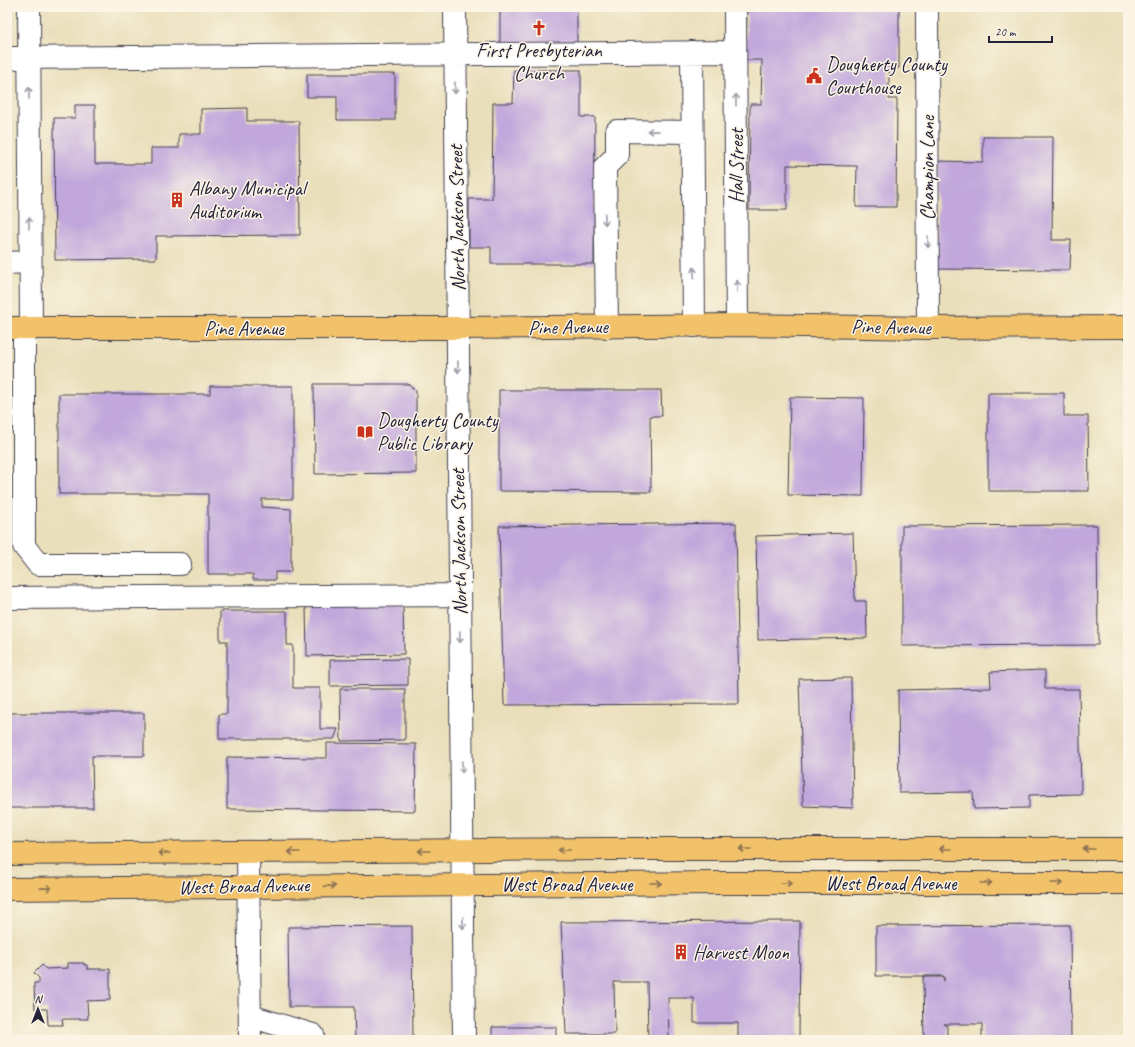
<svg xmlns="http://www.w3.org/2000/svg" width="1135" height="1047" font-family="Caveat,sans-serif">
<rect width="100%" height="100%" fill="#fcf5e5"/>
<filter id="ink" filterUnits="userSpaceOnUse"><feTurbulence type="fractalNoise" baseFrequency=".025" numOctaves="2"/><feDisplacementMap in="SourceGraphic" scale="8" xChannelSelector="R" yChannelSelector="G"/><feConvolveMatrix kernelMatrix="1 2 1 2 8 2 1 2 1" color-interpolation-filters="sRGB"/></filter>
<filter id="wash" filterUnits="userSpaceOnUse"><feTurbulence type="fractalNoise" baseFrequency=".012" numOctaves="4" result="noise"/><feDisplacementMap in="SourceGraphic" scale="16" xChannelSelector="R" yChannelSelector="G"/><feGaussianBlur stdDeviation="0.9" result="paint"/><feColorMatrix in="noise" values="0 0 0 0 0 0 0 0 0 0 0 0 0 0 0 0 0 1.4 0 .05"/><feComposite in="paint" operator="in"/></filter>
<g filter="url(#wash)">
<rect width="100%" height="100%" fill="#eadfbb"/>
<g id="blocks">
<path fill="#c1a7dc" d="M500 7H577V50H500Z
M747 7H899V68H889V99H897L896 207H856L857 166 787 165V210H749L750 104H761L762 60H746Z
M514 70H581V117H595L594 264H491V247H469V199H492L493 103H513Z
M307 74H395V120H337V97H307Z
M75 105H95V164H151V148H179V134H201V109L247 108V121H299L300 235 156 236V259L55 260 54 118H75Z
M983 137H1053L1052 240H1071L1070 270 936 269 937 161 983 162Z
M314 384H408L416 391V473L315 474Z
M210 386H293V499H262V507L291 509V572H275V580H253V574H208V494H59V394H210Z
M499 390H661L662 416H650L651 492 499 491Z
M988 393H1064V416H1088L1089 491H988Z
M790 397 864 398 863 496 788 495Z
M736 523 739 704 504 705 499 526Z
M1097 525 1098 645 902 646V526Z
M853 533 855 601H866L867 638 758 640 756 536Z
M403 605 404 654 307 656 306 606Z
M220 611H287V645H293V688H320V729H338L334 739H219V714H227V641H220Z
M408 659V685L330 686V660Z
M1045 670V689H1079L1081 794 1029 795V808L974 809 973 792 899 793 898 690 991 688 990 672Z
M851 678 853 808 803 806 799 679Z
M340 689H405V740L341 741Z
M7 713H144V756H92L93 808H7Z
M327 743 416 744 415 811 227 809V757L327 758Z
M800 921 799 1040H738V1023H694V998H668L669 1040H648L647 982H614L615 1034H566L561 922Z
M1070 925 1071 1040H982V1024H944L947 1025V1040H924L923 977H943L944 981V976H876V926Z
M412 926 413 1040H355L354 1007H289L288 927Z
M68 963H84V965H87V969H110V1000L87 1001 88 1019H62L63 1025H48L47 1009H35L34 983H39V978L34 973 42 965 46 969 68 968Z
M492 1027H556V1040H492Z"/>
</g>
</g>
<g filter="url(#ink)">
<use href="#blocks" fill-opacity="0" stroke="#403e4e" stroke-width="1"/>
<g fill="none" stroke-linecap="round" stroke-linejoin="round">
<defs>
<path id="minor" d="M29 7 31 328
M455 7 464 1040
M735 7 737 325
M927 7 928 328
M692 52 694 326
M7 58 735 52
M7 263 29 262
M607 327 605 167 617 155V131L692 132
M24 328V546L38 564H180
M7 598 460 595
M248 853 250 1040
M250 1016 313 1035V1040"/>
<path id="major" d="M7 328H457L737 325 928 328 1128 327
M7 854 603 849H1128
M7 889 721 883H1128"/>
</defs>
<use href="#minor" stroke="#403e4e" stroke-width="24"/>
<use href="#major" stroke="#403e4e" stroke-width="24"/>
<use href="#minor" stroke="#fff" stroke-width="22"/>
<use href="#major" stroke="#f2c26a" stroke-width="22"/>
</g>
<defs><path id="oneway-shaft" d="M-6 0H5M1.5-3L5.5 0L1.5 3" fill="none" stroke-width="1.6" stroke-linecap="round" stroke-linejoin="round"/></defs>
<g stroke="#9c9ca7">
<use href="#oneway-shaft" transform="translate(455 88) rotate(89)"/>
<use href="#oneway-shaft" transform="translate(29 93) rotate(-90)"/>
<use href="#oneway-shaft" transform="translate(736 100) rotate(-90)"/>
<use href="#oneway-shaft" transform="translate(653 131) rotate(-179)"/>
<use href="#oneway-shaft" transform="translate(605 219) rotate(89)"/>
<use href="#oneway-shaft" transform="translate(29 223) rotate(-90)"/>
<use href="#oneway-shaft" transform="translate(928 242) rotate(90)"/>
<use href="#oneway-shaft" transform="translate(694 273) rotate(-91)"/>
<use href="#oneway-shaft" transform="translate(737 286) rotate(-90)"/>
<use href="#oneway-shaft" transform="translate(458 367) rotate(89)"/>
<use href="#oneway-shaft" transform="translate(460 637) rotate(89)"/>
<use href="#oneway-shaft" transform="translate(462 767) rotate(89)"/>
<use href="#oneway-shaft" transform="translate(463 923) rotate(89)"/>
</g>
<g stroke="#8a7252">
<use href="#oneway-shaft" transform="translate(745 849) rotate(180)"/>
<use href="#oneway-shaft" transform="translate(945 849) rotate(180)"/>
<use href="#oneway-shaft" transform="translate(1089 849) rotate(180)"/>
<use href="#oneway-shaft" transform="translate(564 850) rotate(179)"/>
<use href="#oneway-shaft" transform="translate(424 851) rotate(180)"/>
<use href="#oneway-shaft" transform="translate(294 852) rotate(180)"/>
<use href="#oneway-shaft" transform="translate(164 853) rotate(180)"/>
<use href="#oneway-shaft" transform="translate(656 883)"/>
<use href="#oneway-shaft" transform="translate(786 883)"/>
<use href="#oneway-shaft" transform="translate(986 883)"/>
<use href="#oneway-shaft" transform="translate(1057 883)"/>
<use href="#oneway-shaft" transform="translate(330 886) rotate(-1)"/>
<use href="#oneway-shaft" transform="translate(46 888) rotate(-1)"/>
</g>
</g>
<defs>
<symbol id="church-bare" viewBox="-9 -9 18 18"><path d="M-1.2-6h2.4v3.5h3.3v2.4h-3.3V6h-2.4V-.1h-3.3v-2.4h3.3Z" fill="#c8321e" stroke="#fcf5e5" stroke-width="2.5" paint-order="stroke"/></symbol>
<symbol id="civic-bare" viewBox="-9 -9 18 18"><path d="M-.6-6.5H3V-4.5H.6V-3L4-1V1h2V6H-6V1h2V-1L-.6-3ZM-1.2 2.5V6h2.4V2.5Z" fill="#c8321e" stroke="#fcf5e5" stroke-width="2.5" paint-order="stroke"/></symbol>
<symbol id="building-bare" viewBox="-9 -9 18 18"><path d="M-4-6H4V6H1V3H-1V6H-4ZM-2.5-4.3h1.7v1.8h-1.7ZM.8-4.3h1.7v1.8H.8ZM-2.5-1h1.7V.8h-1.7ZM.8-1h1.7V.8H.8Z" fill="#c8321e" stroke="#fcf5e5" stroke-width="2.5" paint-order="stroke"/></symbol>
<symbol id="library-bare" viewBox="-9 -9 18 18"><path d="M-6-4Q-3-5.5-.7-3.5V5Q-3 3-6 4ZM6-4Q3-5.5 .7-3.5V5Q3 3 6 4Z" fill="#c8321e" stroke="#fcf5e5" stroke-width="2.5" paint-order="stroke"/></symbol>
</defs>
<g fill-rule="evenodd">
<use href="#church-bare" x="528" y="17" width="22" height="22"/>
<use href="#civic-bare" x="803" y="65" width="22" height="22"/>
<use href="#building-bare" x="166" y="189" width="22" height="22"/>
<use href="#library-bare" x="354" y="421" width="22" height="22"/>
<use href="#building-bare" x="670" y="941" width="22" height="22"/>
</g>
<g text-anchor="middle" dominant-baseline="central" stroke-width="3" stroke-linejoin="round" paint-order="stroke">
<g font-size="20" fill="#22223b" stroke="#fcf5e5" text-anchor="start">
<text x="539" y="50" text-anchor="middle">First Presbyterian<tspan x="539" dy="23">Church</tspan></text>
<text x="826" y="64">Dougherty County<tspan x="826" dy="23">Courthouse</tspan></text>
<text x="189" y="188">Albany Municipal<tspan x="189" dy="23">Auditorium</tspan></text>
<text x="377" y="420">Dougherty County<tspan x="377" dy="23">Public Library</tspan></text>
<text x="693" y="952">Harvest Moon</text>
</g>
<g font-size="20" fill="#22223b" stroke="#fcf5e5">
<text transform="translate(736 166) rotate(-90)">Hall Street</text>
<text transform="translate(927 168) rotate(-90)">Champion Lane</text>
<text transform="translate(457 218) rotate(-91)">North Jackson Street</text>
<text transform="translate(568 327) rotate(-1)">Pine Avenue</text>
<text transform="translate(891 327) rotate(1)">Pine Avenue</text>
<text x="244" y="328">Pine Avenue</text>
<text transform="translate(459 542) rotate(-91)">North Jackson Street</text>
<text x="891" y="883">West Broad Avenue</text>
<text x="567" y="884">West Broad Avenue</text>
<text transform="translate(244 886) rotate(-1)">West Broad Avenue</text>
</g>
</g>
<rect width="1135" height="1047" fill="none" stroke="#fcf5e5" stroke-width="24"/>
<g transform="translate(38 1009)" stroke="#fcf5e5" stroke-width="3" paint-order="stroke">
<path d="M0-3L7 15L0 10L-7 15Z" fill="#22223b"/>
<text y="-6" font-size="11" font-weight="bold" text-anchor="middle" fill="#22223b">N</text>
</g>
<path d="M989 36v6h63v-6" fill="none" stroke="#22223b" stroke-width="2"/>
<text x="995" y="36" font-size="12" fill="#22223b" stroke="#fcf5e5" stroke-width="3" paint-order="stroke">20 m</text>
</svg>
